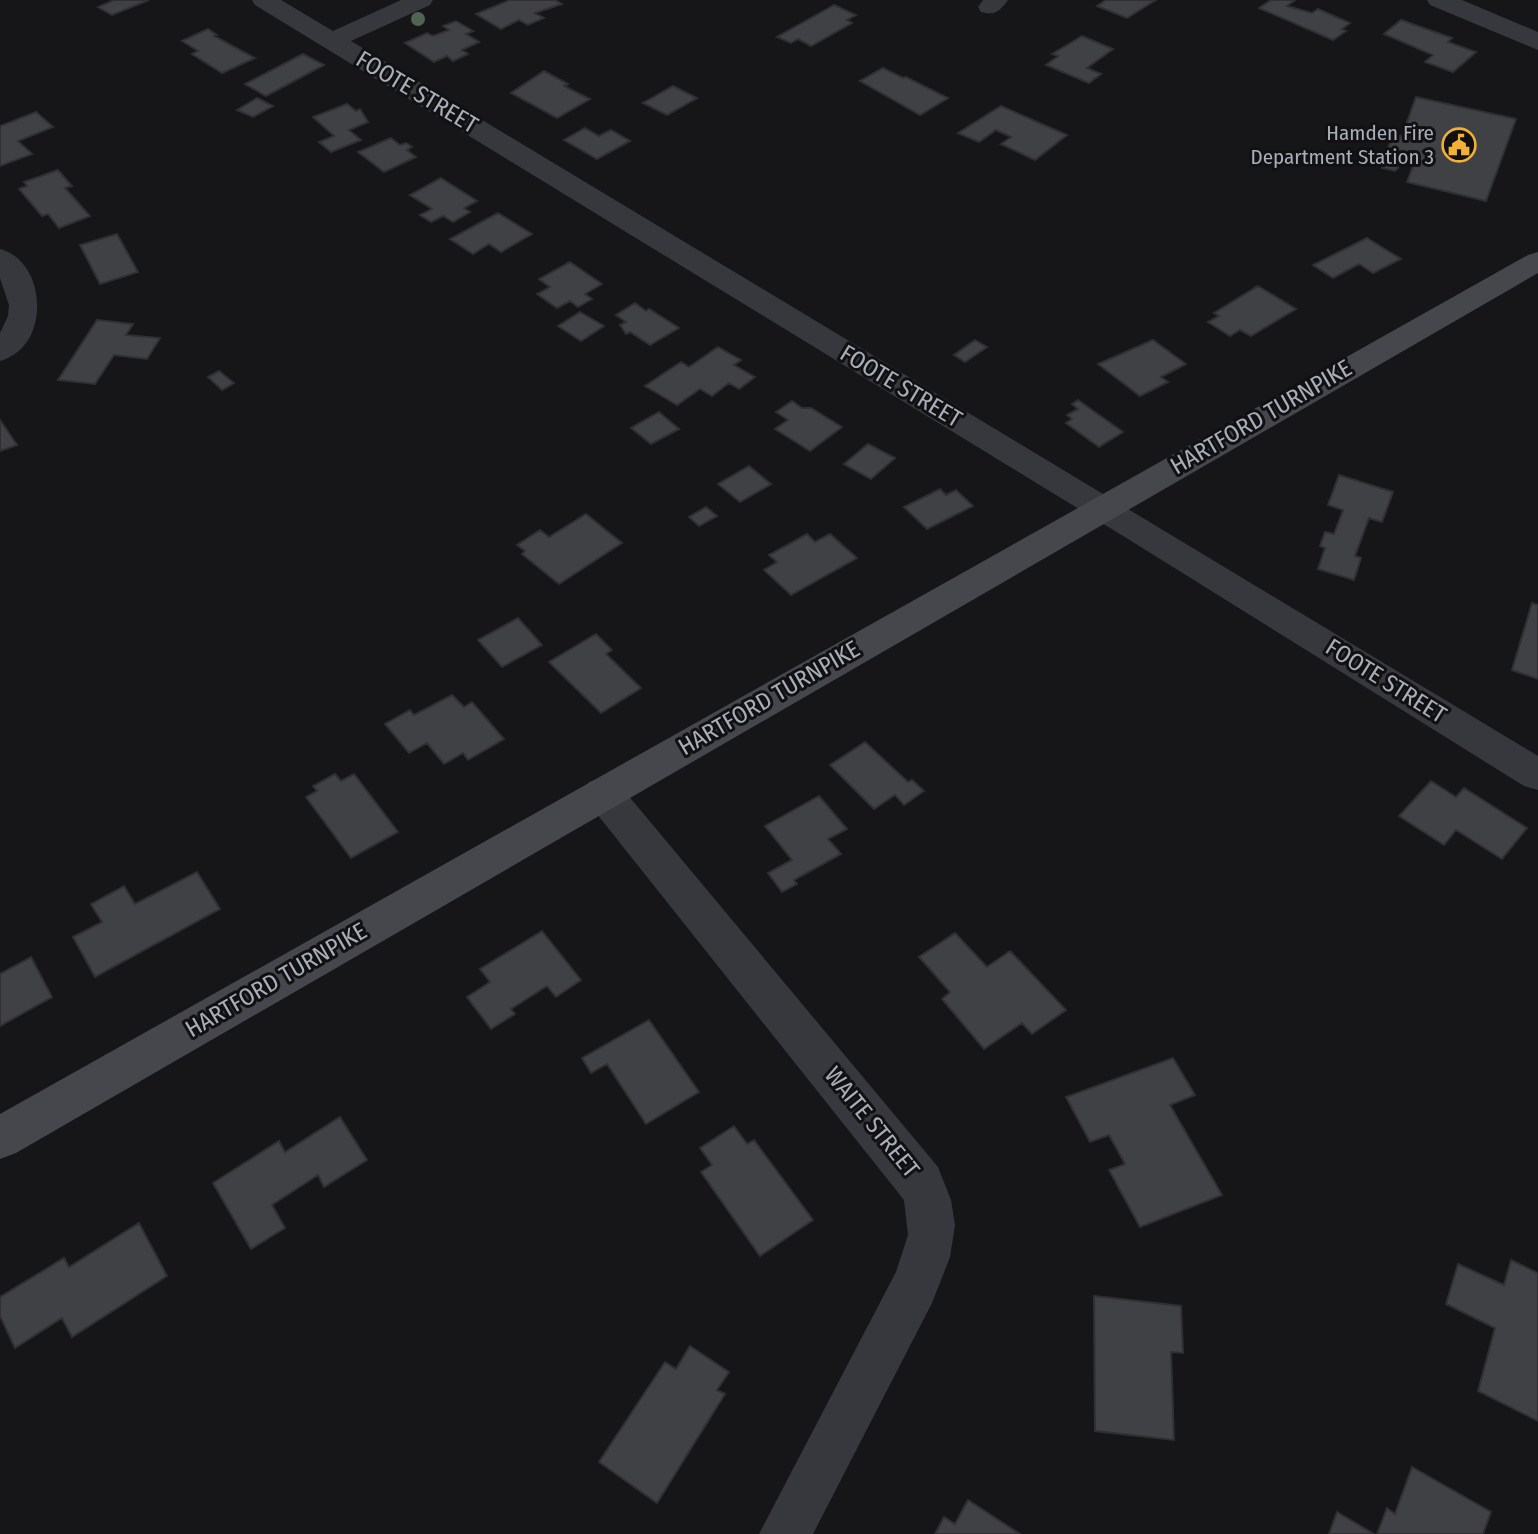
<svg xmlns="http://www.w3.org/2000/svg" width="1538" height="1534" font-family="'Fira Sans Condensed',sans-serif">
<rect width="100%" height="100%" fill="#161618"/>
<path fill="#404145" stroke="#303034" stroke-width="2" d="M114 0H149L112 15 98 7Z
M510 0H555L562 4 535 13 544 18 528 25 519 20 501 29 476 14Z
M1106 0H1156L1127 18 1097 6Z
M1271 0H1295L1287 6 1312 13 1318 9 1350 23 1342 29 1346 31 1333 40 1259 8Z
M834 5 856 15 847 20 852 23 811 46 798 39 791 43 777 37Z
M1401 20 1452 38 1448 42 1476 52 1453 72 1425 62 1433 55 1384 34Z
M456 21 473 31 466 34 479 42 462 50 468 54 453 61 447 56 434 62 405 43 427 33 433 36 449 30 443 26Z
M208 29 217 35 214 36 255 58 222 73 192 54 198 51 182 41Z
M1082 36 1113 49 1087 68 1101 74 1089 83 1046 65 1058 56 1052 54Z
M303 54 324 65 266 96 245 84Z
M883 68 903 78 906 77 948 98 920 115 860 81Z
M544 71 568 84 564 86 590 99 557 118 511 93Z
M673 86 697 98 667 115 643 103Z
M1416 97 1516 119 1486 201 1407 182 1417 155 1388 148 1393 134 1402 136Z
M257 98 273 106 253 117 237 110Z
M347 104 356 111 360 109 368 122 349 130 361 140 331 152 319 142 334 136 313 117Z
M1001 106 1067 135 1035 160 1001 144 1011 137 996 130 979 142 958 133Z
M36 112 53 127 18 141 32 154 0 166V126Z
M585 128 599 136 611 130 630 141 597 159 564 140Z
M391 138 400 145 406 143 412 147 407 150 416 157 384 172 358 152Z
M1384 159 1398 163V168L1395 171 1382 168Z
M58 170 72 186 65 188 90 216 59 228 48 214 42 216 19 189 27 186 24 182Z
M441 178 477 201 464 208 470 212 453 222 443 216 431 222 420 215 432 209 410 195Z
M498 213 532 234 501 252 489 244 473 254 450 239Z
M117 234 138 272 100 284 80 245Z
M1367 238 1401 259 1373 273 1359 264 1333 278 1313 265Z
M570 262 602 284 585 294 592 299 578 307 570 301 557 308 537 294 550 287 539 279Z
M1258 286 1296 309 1251 336 1240 330 1230 336 1208 322 1219 316 1214 313Z
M635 303 646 311 649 309 679 328 650 345 630 332 626 334 620 325 626 322 616 315Z
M580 312 604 326 581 341 558 326Z
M97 320 133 324 126 335 160 338 147 359 114 355 95 384 58 380Z
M975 340 987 347 965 362 954 355Z
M1153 340 1186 364 1161 377 1168 382 1140 396 1098 364Z
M718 347 741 360 734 365 755 377 739 389 729 383 712 396 700 389 677 405 645 386 681 362 689 367Z
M219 371 234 383 222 390 208 377Z
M1078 400 1123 432 1099 447 1066 423 1072 419 1067 415 1078 409 1072 404Z
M792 401 802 408H811L842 427 810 451 775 429 788 420 776 412Z
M659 412 679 429 651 444 631 428Z
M0 420 17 445 0 451Z
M868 444 895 458 871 479 844 464Z
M749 466 771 484 740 502 718 484Z
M1339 475 1393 492 1382 522 1369 518 1355 556 1361 558 1354 580 1318 569 1325 548 1320 546 1325 532 1334 534 1343 510 1328 505Z
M940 489 946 495 956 490 973 506 927 529 904 507Z
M706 507 717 516 699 526 689 517Z
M586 514 622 543 559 584 522 554 525 551 517 545 540 530 549 537Z
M807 534 815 542 830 534 857 558 791 595 764 570 777 562 769 555Z
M1532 603 1538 605V679L1512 670Z
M518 618 542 645 502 667 478 640Z
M596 634 612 650 606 654 641 688 601 713 549 662Z
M452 695 464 707 472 702 504 739 468 760 463 753 444 764 427 743 409 753 385 724 410 710 414 715Z
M865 742 908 782 912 780 924 791 904 805 895 795 874 809 830 765Z
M335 774 341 781 354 774 398 832 351 858 306 797 317 791 313 786Z
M1431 781 1456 797 1464 788 1527 828 1502 859 1456 830 1444 845 1399 816Z
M819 796 847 829 828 839 841 854 794 880 797 884 782 892 768 873 792 860 765 826Z
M197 872 220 909 95 977 73 937 102 922 91 904 124 886 135 904Z
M542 931 581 980 556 997 547 986 511 1009 515 1014 491 1029 467 997 490 982 480 969Z
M955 933 987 967 1010 951 1066 1010 1032 1034 1022 1023 984 1049 942 999 950 992 919 957Z
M31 957 52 997 0 1026V974Z
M649 1020 699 1092 646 1124 607 1064 591 1073 582 1058Z
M1173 1058 1195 1095 1170 1105 1222 1195 1140 1227 1109 1170 1125 1164 1109 1135 1090 1142 1066 1097Z
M340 1117 367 1160 324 1187 318 1175 272 1205 285 1228 251 1249 213 1183 279 1141 285 1152Z
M734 1126 747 1144 754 1140 813 1220 760 1256 701 1172 712 1165 700 1148Z
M139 1223 167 1276 72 1337 62 1318 15 1348 0 1316V1297L64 1258 69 1267Z
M1511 1260 1538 1273V1421L1478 1391 1495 1328 1446 1304 1458 1264 1504 1285Z
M1094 1296 1181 1306 1183 1353 1171 1352 1174 1440 1095 1431Z
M690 1346 729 1372 717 1390 725 1394 657 1503 599 1462 665 1362 676 1369Z
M1412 1467 1491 1512 1483 1534H1377L1387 1508 1395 1514Z
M968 1500 1020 1534H935L944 1517 955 1524Z
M1337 1512 1374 1534H1329Z"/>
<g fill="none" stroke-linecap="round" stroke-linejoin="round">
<path fill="#37383d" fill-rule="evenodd" d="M252 0H281L333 31 401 0H433L430 5 351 41 1538 756V790L1524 786 1128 539 255 5Z
M983 0H1008C1000 11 995 16 981 12L978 7Z
M1427 0H1462L1538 32V50L1430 5Z
M0 249C47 261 52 347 0 361V333L8 316 9 305 0 278Z
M603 777 617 782 938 1167 951 1200 955 1225 950 1257 932 1303 813 1534H759L896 1272 908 1235 904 1200 589 804 584 793 589 782Z"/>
<path fill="#45474d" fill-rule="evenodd" d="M1538 252V273L16 1153 0 1159V1114L1528 255Z"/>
</g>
<circle fill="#506452" cx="418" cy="19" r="7"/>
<defs>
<symbol id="civic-ring" viewBox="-11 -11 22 22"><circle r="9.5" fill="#111113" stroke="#f2b134" stroke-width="1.5"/><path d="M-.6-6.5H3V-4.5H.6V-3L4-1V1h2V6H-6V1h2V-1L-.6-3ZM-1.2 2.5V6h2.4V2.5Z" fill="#f2b134"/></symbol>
</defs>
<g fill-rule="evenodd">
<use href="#civic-ring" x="1440" y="126" width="38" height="38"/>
</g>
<g text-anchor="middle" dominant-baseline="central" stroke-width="6" stroke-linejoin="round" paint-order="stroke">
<g font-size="21" fill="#a8adb8" stroke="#111113" text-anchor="end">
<text x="1434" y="133">Hamden Fire<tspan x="1434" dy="24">Department Station 3</tspan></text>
</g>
<g font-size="24" fill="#a8adb8" stroke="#111113">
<text transform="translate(417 92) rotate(31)">FOOTE STREET</text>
<text transform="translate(901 386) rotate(31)">FOOTE STREET</text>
<text transform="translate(1261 417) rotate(-30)">HARTFORD TURNPIKE</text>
<text transform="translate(1386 681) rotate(32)">FOOTE STREET</text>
<text transform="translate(769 698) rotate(-30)">HARTFORD TURNPIKE</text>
<text transform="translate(276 980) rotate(-30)">HARTFORD TURNPIKE</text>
<text transform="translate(872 1122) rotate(51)">WAITE STREET</text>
</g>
</g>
</svg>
